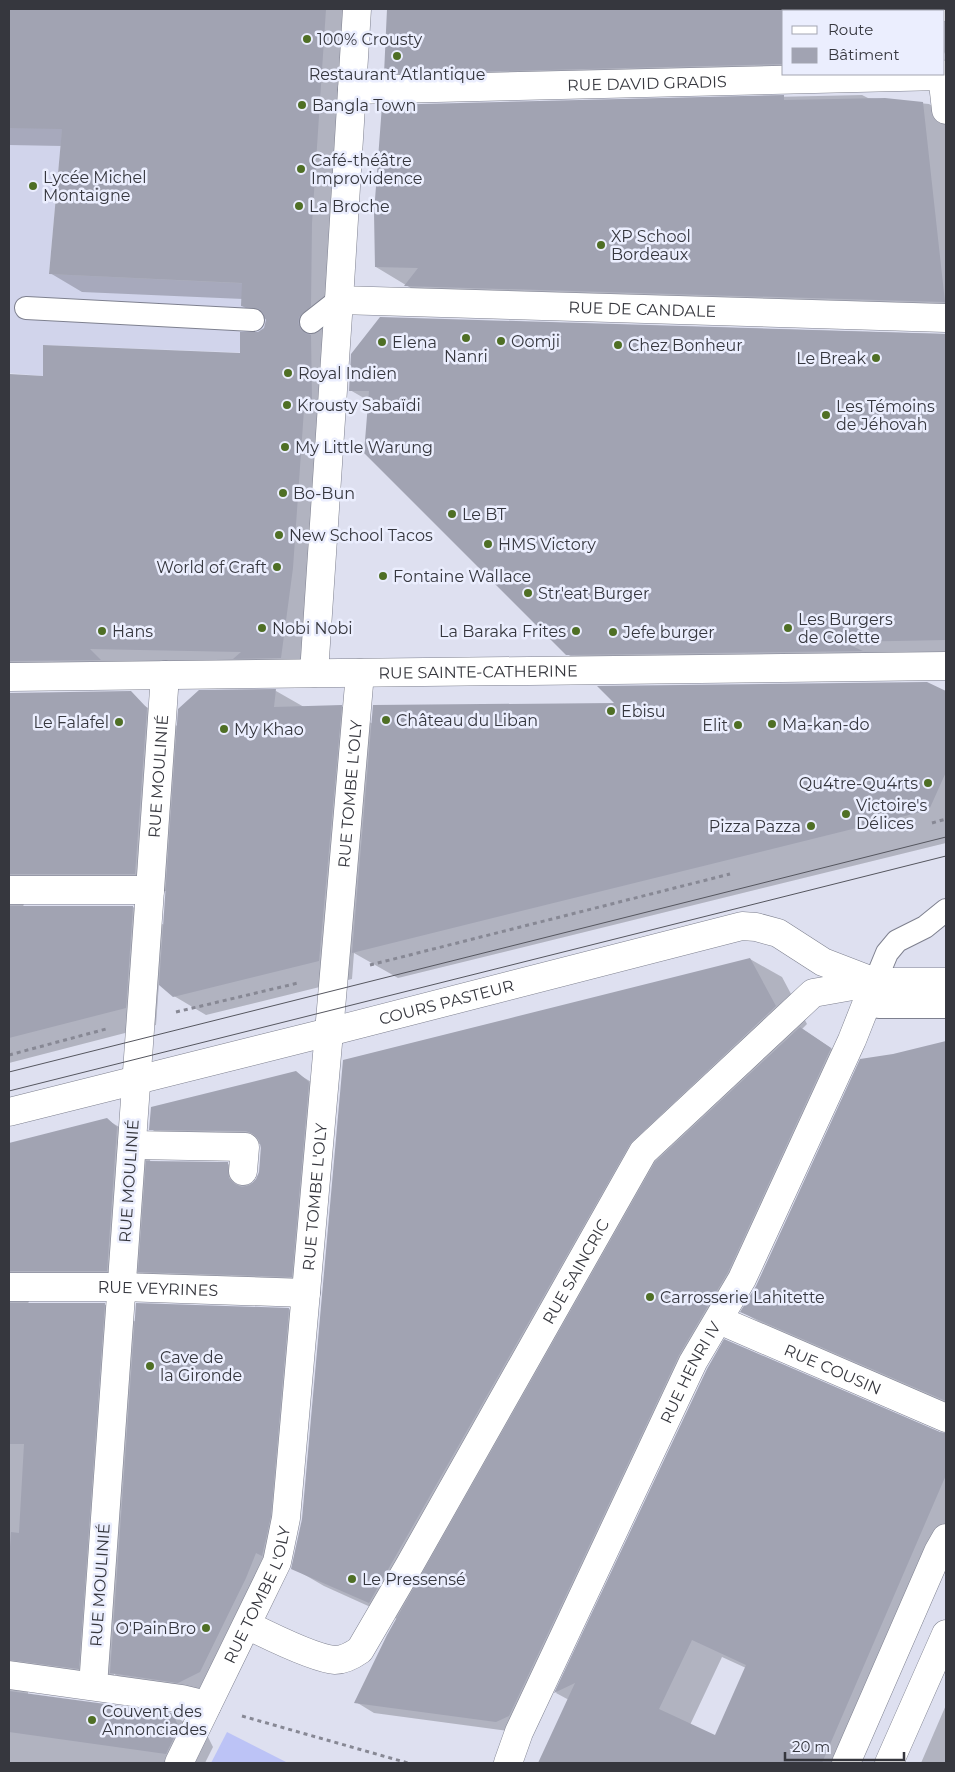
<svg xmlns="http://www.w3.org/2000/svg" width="955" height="1772" font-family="Montserrat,sans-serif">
<rect width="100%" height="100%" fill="#dee0f0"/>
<path fill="#d1d4eb" d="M9 9H73L49 274 256 284 310 288V355L43 345V376L9 373Z"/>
<path fill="#bcc3f6" d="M227 1732 288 1763H211Z"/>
<path fill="#0003" fill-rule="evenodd" d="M9 9H358L312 676 9 668V375L44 377 241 354 265 328 267 320 242 306 243 299 82 292 50 273 62 146 9 145Z
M402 9H946V50L944 54V11H784V74L419 92 385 73 404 29Z
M862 95 868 98 929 104 946 114V320L439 305 376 267 383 106Z
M381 318 946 334V666L596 671 567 654 369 401 350 390Z
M927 683 946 692V843L398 978 354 953 352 979 206 1015 174 996 159 983 156 1025 9 1063V709L143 705 174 723 178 727 276 691 304 707 341 706 373 724 617 704ZM40 891H167L164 925 133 907H23L25 900Z
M750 959 782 977 807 1024 802 1029 849 1060 515 1732 374 1713 356 1702 397 1619 324 1586 293 1568Z
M945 1043H946V1404L772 1329 742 1312 893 1055Z
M296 1073 320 1087 315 1290 163 1285 142 1273 141 1290 30 1298 28 1304H104L136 1322 289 1309 312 1323 294 1530 202 1696 135 1686 114 1674 113 1688 31 1685 28 1692V1695L172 1715 207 1735 213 1747 205 1763H9V1144L107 1120 142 1140 151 1147 150 1162 228 1164 251 1177 252 1185 257 1180 260 1173 261 1144 174 1143 151 1129Z
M708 1370 946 1434V1562L859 1763H539L569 1700 556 1693ZM722 1657 746 1668 715 1737 690 1725Z
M946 1705V1763H921Z"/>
<path fill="#a1a3b2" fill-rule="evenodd" d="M9 9H326L312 223 311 306 299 317 298 323 301 330 306 334 311 335 312 401 305 395 293 568 281 658 233 659 241 652 90 649 101 660 9 661V374L43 376V345L240 353V332H258L264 328 266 320 264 314 260 309 241 306 242 283 49 274 62 129 9 128Z
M387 9H784V64L384 74Z
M784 95V100L885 98 923 102 945 302 404 286 418 268 375 267 374 213 382 105Z
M380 317 946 334V640L843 642 863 651 566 655 364 453 369 391H349L351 354Z
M927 682 946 691V772L929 810 352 953 373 705 614 703 597 686Z
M276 689 274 707 342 705 319 961 173 997 159 985 178 709 199 690Z
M131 691 147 708 135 874H9V693Z
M9 906H133L126 1008 9 1038Z
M750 958 776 1006 630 1144 369 1603 291 1569 302 1519 343 1060Z
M800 1027 831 1048 728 1272 679 1355 509 1716 496 1722 354 1703 387 1635 655 1162Z
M946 1041V1401L740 1312 756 1286 860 1059 893 1054Z
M296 1071 309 1082 292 1277 138 1272 146 1161 228 1162 229 1178 235 1184 242 1187 250 1185 256 1179 259 1172 261 1148 259 1140 253 1134 246 1131 149 1130 151 1107Z
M107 1118 117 1127 107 1271H9V1143Z
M9 1303H105L79 1669 9 1660V1563L11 1532 19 1533 24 1444H9Z
M136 1303 289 1308 271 1516 262 1556 256 1553 246 1578 200 1672 178 1683 110 1673Z
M724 1339 940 1432 946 1433V1475L822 1763H538L575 1683 554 1693 707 1369ZM692 1640 746 1665 715 1735 659 1709Z
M9 1691 172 1713 179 1727 166 1754 9 1732Z"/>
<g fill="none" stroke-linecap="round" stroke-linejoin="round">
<defs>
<path id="service" d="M26 308 253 320
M311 322 339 300
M875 982 887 953 897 941 925 927 946 910
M868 1002 879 1007H946"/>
<g id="pedestrian">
<path d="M314 673 339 300"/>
<path id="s1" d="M9 677 946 666"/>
<path id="s2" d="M150 890 165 675"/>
<path id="s3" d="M329 1032 360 673"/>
<path d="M132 1145 245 1147 243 1171"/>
</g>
<g id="minor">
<path d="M934 9 935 11"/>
<path d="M942 74 946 110"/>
<path id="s4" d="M352 90 942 76"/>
<path d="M9 890H150L93 1686"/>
<path id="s5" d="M9 1287H121L306 1293"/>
<path id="s6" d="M719 1320 946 1418"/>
<path id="s7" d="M247 1625C267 1635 315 1659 335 1660 345 1660 353 1655 360 1650L409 1566 643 1152 813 993 875 982"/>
<path d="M9 1675 182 1699 207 1705"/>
<path id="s8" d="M179 1763 277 1562 286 1518 329 1032"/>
<path id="s9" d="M508 1763 519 1732 693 1362 742 1279 852 1040 875 982"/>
</g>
<g id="tertiary">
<path id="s10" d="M357 9 339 300 946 318"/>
<path id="s11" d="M9 1112 329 1032 742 926 756 927 778 933 823 962 875 982H946"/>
</g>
<path id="secondary" d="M846 1763 938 1552 946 1538
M889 1763 946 1634"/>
</defs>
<use href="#service" stroke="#7e808f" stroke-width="24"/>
<use href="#pedestrian" stroke="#7e808f" stroke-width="29"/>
<use href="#minor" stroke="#7e808f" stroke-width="29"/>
<use href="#tertiary" stroke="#7e808f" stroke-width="29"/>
<use href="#secondary" stroke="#7e808f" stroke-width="29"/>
<path stroke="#878894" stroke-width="3" stroke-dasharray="4 4" stroke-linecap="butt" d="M932 823 946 819
M370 965 730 874
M176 1012 298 983
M9 1055 106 1029
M242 1716 408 1763"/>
<use href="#service" stroke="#fff" stroke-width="22"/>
<use href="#pedestrian" stroke="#fff" stroke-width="28"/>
<use href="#minor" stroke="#fff" stroke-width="28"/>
<use href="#tertiary" stroke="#fff" stroke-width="28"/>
<use href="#secondary" stroke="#fff" stroke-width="28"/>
<path stroke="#55565f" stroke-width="1" d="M9 1072 946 837
M9 1091 946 856"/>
</g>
<g fill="#4f6f25" stroke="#ebeefe" stroke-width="2">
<circle cx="307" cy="39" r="5"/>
<circle cx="397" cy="56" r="5"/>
<circle cx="302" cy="105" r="5"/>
<circle cx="301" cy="169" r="5"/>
<circle cx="33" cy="186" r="5"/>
<circle cx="299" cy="206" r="5"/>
<circle cx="601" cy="245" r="5"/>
<circle cx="466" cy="338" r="5"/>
<circle cx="501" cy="341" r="5"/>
<circle cx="382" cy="342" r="5"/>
<circle cx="618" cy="345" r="5"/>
<circle cx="876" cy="358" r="5"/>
<circle cx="288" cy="373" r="5"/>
<circle cx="287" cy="405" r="5"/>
<circle cx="826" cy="415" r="5"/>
<circle cx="285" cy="447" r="5"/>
<circle cx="283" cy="493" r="5"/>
<circle cx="452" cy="514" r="5"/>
<circle cx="279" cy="535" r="5"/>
<circle cx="488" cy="544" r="5"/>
<circle cx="277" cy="567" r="5"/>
<circle cx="383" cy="576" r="5"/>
<circle cx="528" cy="593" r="5"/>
<circle cx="262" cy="628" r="5"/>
<circle cx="788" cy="628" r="5"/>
<circle cx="102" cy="631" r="5"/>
<circle cx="576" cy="631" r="5"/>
<circle cx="613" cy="632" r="5"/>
<circle cx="611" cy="711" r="5"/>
<circle cx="386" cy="720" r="5"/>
<circle cx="119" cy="722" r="5"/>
<circle cx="772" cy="724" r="5"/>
<circle cx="738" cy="725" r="5"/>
<circle cx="224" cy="729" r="5"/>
<circle cx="928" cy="783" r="5"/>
<circle cx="846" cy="814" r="5"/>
<circle cx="811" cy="826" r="5"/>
<circle cx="650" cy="1297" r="5"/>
<circle cx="150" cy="1366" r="5"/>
<circle cx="352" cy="1579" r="5"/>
<circle cx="206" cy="1628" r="5"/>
<circle cx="92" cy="1720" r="5"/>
</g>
<g text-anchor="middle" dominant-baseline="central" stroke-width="5" stroke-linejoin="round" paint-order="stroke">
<g font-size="16" fill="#36373e" stroke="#ebeefe" text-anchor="start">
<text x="317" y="39">100% Crousty</text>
<text x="397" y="74" text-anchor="middle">Restaurant Atlantique</text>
<text x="312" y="105">Bangla Town</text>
<text x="311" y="160">Café-théâtre<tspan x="311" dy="18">Improvidence</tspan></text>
<text x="43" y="177">Lycée Michel<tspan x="43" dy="18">Montaigne</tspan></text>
<text x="309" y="206">La Broche</text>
<text x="611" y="236">XP School<tspan x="611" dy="18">Bordeaux</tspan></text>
<text x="511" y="341">Oomji</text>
<text x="392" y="342">Elena</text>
<text x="628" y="345">Chez Bonheur</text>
<text x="466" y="356" text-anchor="middle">Nanri</text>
<text x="866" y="358" text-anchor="end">Le Break</text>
<text x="298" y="373">Royal Indien</text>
<text x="297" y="405">Krousty Sabaïdi</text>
<text x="836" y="406">Les Témoins<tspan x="836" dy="18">de Jéhovah</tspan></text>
<text x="295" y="447">My Little Warung</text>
<text x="293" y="493">Bo-Bun</text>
<text x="462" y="514">Le BT</text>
<text x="289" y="535">New School Tacos</text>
<text x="498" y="544">HMS Victory</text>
<text x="267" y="567" text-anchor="end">World of Craft</text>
<text x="393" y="576">Fontaine Wallace</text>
<text x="538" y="593">Str'eat Burger</text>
<text x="798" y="619">Les Burgers<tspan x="798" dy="18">de Colette</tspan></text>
<text x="272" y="628">Nobi Nobi</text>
<text x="112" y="631">Hans</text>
<text x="566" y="631" text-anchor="end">La Baraka Frites</text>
<text x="623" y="632">Jefe burger</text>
<text x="621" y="711">Ebisu</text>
<text x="396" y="720">Château du Liban</text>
<text x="109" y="722" text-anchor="end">Le Falafel</text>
<text x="782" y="724">Ma-kan-do</text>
<text x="728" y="725" text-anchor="end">Elit</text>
<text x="234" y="729">My Khao</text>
<text x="918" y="783" text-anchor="end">Qu4tre-Qu4rts</text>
<text x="856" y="805">Victoire's<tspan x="856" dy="18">Délices</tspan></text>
<text x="801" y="826" text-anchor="end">Pizza Pazza</text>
<text x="660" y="1297">Carrosserie Lahitette</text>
<text x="160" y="1357">Cave de<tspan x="160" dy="18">la Gironde</tspan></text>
<text x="362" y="1579">Le Pressensé</text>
<text x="196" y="1628" text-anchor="end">O'PainBro</text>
<text x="102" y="1711">Couvent des<tspan x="102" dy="18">Annonciades</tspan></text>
</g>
<g font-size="16" fill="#36373e" stroke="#ebeefe">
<text stroke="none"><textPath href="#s4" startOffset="295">RUE DAVID GRADIS</textPath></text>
<text stroke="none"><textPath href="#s10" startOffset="595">RUE DE CANDALE</textPath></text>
<text stroke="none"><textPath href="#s1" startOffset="469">RUE SAINTE-CATHERINE</textPath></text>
<text stroke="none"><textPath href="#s2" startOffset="114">RUE MOULINIÉ</textPath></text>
<text stroke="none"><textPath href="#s3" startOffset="239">RUE TOMBE L'OLY</textPath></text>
<text stroke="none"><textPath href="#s11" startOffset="451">COURS PASTEUR</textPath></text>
<text transform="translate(129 1181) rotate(-86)">RUE MOULINIÉ</text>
<text stroke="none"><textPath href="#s8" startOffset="591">RUE TOMBE L'OLY</textPath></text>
<text stroke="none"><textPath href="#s7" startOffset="558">RUE SAINCRIC</textPath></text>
<text stroke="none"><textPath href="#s5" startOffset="149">RUE VEYRINES</textPath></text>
<text stroke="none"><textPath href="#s6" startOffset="124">RUE COUSIN</textPath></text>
<text stroke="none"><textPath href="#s9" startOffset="431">RUE HENRI IV</textPath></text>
<text transform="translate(100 1585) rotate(-86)">RUE MOULINIÉ</text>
<text stroke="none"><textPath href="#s8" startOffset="186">RUE TOMBE L'OLY</textPath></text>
</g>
</g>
<rect width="955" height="1772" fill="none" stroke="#36373e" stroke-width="20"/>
<rect x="782" y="10" width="162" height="65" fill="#ebeefe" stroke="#a3a5b1"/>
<rect x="792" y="26" width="25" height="8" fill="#ffffff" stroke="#a3a5b1"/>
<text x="828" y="35" font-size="15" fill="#36373e">Route</text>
<rect x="792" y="48" width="25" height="15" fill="#a1a3b2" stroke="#a3a5b1"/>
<text x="828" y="60" font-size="15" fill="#36373e">Bâtiment</text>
<path d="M785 1752v8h119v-8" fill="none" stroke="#36373e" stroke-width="2.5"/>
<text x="792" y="1752" font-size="15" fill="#36373e" stroke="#ebeefe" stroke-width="4" paint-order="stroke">20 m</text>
</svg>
